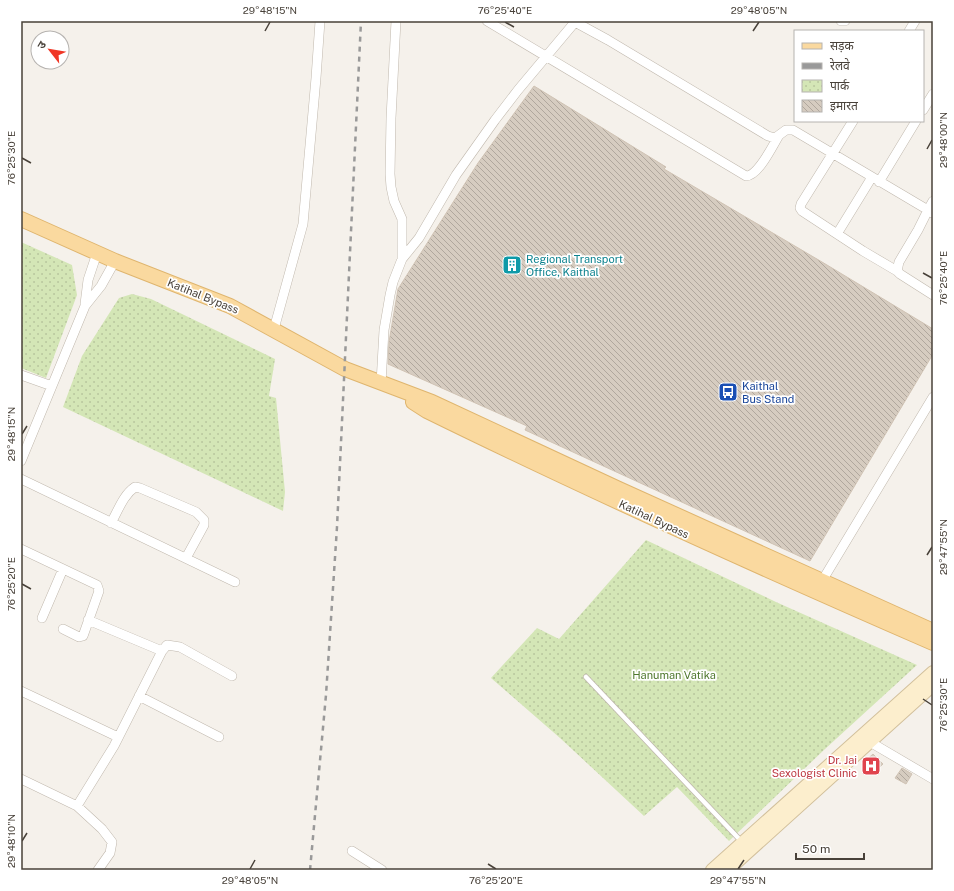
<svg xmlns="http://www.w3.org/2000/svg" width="954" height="891" font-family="'Public Sans','Noto Sans Devanagari',sans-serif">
<defs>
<pattern id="park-dots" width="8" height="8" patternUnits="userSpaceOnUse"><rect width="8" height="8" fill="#d4e6b6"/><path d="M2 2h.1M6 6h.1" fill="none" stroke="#b8c69d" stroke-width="1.8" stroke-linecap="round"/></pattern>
<pattern id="building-back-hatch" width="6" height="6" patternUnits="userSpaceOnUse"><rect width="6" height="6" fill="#d6ccc0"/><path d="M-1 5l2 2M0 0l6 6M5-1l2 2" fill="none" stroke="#b0a79d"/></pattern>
</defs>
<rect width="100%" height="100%" fill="#f5f1eb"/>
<path fill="url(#park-dots)" d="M21 242 72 265 77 295 46 378 21 368Z
M132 294 151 299 275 359 269 396 276 398 285 492 283 511 63 407 82 356 119 298Z
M646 540 776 602 917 665 825 749 729 841 677 787 644 816 560 738 491 678 537 628 559 639Z"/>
<path fill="url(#building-back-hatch)" stroke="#d0c3b4" d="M534 86 666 167 664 169 822 262 933 329V354L810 561 525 430 527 426 388 364 389 342 398 289 478 163Z
M873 754 883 764 871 775 862 764Z
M902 768 912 774 906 784 895 778Z"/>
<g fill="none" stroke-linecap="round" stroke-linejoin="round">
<defs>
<path id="lane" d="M586 677 742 842"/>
<path id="street" d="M396 21 391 118 390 174 391 187 394 201 402 219V259
M487 21 746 176C758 176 772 147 778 137
M841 21H845
M909 31 915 21
M923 110 933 94
M853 121 801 204 800 208 802 211 863 251 897 271
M879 182 916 121
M932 213 928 210 933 201
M837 234 872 177
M85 304 88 280 97 253
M274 329 303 224 316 78 320 21
M21 375 52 386
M381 383 384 330 390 295 393 282 402 259 419 238 456 175 495 120 518 90 575 22 608 40 768 136 775 138 786 130H793L928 210 918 230 899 262 897 271 900 274 933 295
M21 461 85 306 101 286 115 261
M21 479 235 582
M111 523C118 511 123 495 135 487L140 488 196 512 204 520V525L186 558
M21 549 97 585 99 591 83 636 79 637 63 629
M822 581 933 397
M42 618 63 569
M88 620 162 651
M21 691 118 737
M139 696 219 737
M870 742 933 779
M21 779 77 806 102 829 112 842 110 853 98 870
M77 806 114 746 162 651 167 645 180 647 232 676
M352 851 382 870"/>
<path id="secondary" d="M712 870 933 672
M728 870 933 685"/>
<path id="primary" d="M21 219 115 261 230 306 345 369 432 402 619 489 933 631
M413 402 427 411C594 493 763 569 933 643"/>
</defs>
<use href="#lane" stroke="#c0b8ad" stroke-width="6"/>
<use href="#street" stroke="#c0b8ad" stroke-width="10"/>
<use href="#secondary" stroke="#d2c09c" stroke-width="14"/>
<use href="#primary" stroke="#dfb56e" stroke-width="16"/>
<use href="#lane" stroke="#fff" stroke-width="4.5"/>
<use href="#street" stroke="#fff" stroke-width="9"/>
<use href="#secondary" stroke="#fceecd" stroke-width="12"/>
<use href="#primary" stroke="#fad99f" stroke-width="14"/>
<path stroke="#999" stroke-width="2.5" stroke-dasharray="5 5" stroke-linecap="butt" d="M310 870 326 695 337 527 361 21"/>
</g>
<path fill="none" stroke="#484139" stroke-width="1.5" d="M505 22 514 27M265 31 270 22M753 31 759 22M927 149 932 140M22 158 31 163M923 273 932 278M22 434 27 426M927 555 932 547M22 584 31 589M923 699 932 705M22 841 27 833M488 864 496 869M250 869 255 860M738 869 744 860"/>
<defs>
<symbol id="building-square" viewBox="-11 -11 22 22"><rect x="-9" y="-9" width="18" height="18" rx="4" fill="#0f9aa8" stroke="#fff"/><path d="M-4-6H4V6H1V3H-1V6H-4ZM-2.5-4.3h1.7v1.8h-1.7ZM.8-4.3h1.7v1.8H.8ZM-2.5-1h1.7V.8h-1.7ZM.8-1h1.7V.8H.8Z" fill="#fff"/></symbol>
<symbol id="bus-square" viewBox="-11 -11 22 22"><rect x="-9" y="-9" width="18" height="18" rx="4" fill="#1a4fb4" stroke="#fff"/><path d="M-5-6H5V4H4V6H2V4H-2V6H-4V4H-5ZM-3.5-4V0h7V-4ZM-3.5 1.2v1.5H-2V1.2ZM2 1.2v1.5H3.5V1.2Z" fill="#fff"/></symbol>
<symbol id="hospital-square" viewBox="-11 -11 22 22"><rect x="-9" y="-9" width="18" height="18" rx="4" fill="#e0444e" stroke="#fff"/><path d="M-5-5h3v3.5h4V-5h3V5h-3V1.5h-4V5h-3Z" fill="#fff"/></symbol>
</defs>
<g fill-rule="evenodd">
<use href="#building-square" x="501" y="254" width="22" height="22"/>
<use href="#bus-square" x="717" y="381" width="22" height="22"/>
<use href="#hospital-square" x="860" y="755" width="22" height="22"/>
</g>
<g text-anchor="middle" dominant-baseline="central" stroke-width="3.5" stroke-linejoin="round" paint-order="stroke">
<g font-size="11" fill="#0d838f" stroke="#fff" text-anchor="start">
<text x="526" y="259">Regional Transport<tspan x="526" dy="13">Office, Kaithal</tspan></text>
</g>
<g font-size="11" fill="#484139" stroke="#fff">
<text transform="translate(203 296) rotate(22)">Katihal Bypass</text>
<text transform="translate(654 519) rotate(25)">Katihal Bypass</text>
</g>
<g font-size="11" fill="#164399" stroke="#fff" text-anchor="start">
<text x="742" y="386">Kaithal<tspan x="742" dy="13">Bus Stand</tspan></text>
</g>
<g font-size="11" fill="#4f782e" stroke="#fff">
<text x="674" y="675">Hanuman Vatika</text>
</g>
<g font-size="11" fill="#be3a42" stroke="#fff" text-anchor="end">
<text x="857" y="760">Dr. Jai<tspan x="857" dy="13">Sexologist Clinic</tspan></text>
</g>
</g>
<rect width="954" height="891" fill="none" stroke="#ffffff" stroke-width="44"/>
<rect x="794" y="30" width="130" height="92" fill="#ffffff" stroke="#b6b3b0"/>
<rect x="802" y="43" width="20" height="6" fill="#fad99f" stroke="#b6b3b0"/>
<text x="830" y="50" font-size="12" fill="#484139">सड़क</text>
<rect x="802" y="63" width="20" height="6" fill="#999999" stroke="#b6b3b0"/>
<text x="830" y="70" font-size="12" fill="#484139">रेलवे</text>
<rect x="802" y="80" width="20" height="12" fill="url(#park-dots)" stroke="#b6b3b0"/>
<text x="830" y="90" font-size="12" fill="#484139">पार्क</text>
<rect x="802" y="100" width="20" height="12" fill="url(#building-back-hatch)" stroke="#b6b3b0"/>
<text x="830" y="110" font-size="12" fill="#484139">इमारत</text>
<g transform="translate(50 50) rotate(301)"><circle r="19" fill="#ffffff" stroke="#b6b3b0"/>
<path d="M0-3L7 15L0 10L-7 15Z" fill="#f03726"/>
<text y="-6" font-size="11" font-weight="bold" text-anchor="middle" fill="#484139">उ</text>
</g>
<path d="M796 853v6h68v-6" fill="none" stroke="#484139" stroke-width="2"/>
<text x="802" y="853" font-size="12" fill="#484139" stroke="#ffffff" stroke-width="3" paint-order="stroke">50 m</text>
<rect x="22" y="22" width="910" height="847" fill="none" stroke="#484139" stroke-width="1.5"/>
<g font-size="10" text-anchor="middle" fill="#484139">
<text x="270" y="14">29°48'15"N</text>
<text x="505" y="14">76°25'40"E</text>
<text x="759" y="14">29°48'05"N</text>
<text transform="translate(943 140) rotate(-90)" y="4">29°48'00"N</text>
<text transform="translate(11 158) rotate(-90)" y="4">76°25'30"E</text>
<text transform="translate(943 278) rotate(-90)" y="4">76°25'40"E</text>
<text transform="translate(11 434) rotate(-90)" y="4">29°48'15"N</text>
<text transform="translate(943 547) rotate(-90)" y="4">29°47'55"N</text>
<text transform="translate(11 584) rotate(-90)" y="4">76°25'20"E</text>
<text transform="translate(943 705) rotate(-90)" y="4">76°25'30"E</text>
<text transform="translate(11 841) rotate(-90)" y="4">29°48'10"N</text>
<text x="250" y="884">29°48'05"N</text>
<text x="496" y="884">76°25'20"E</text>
<text x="738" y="884">29°47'55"N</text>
</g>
</svg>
